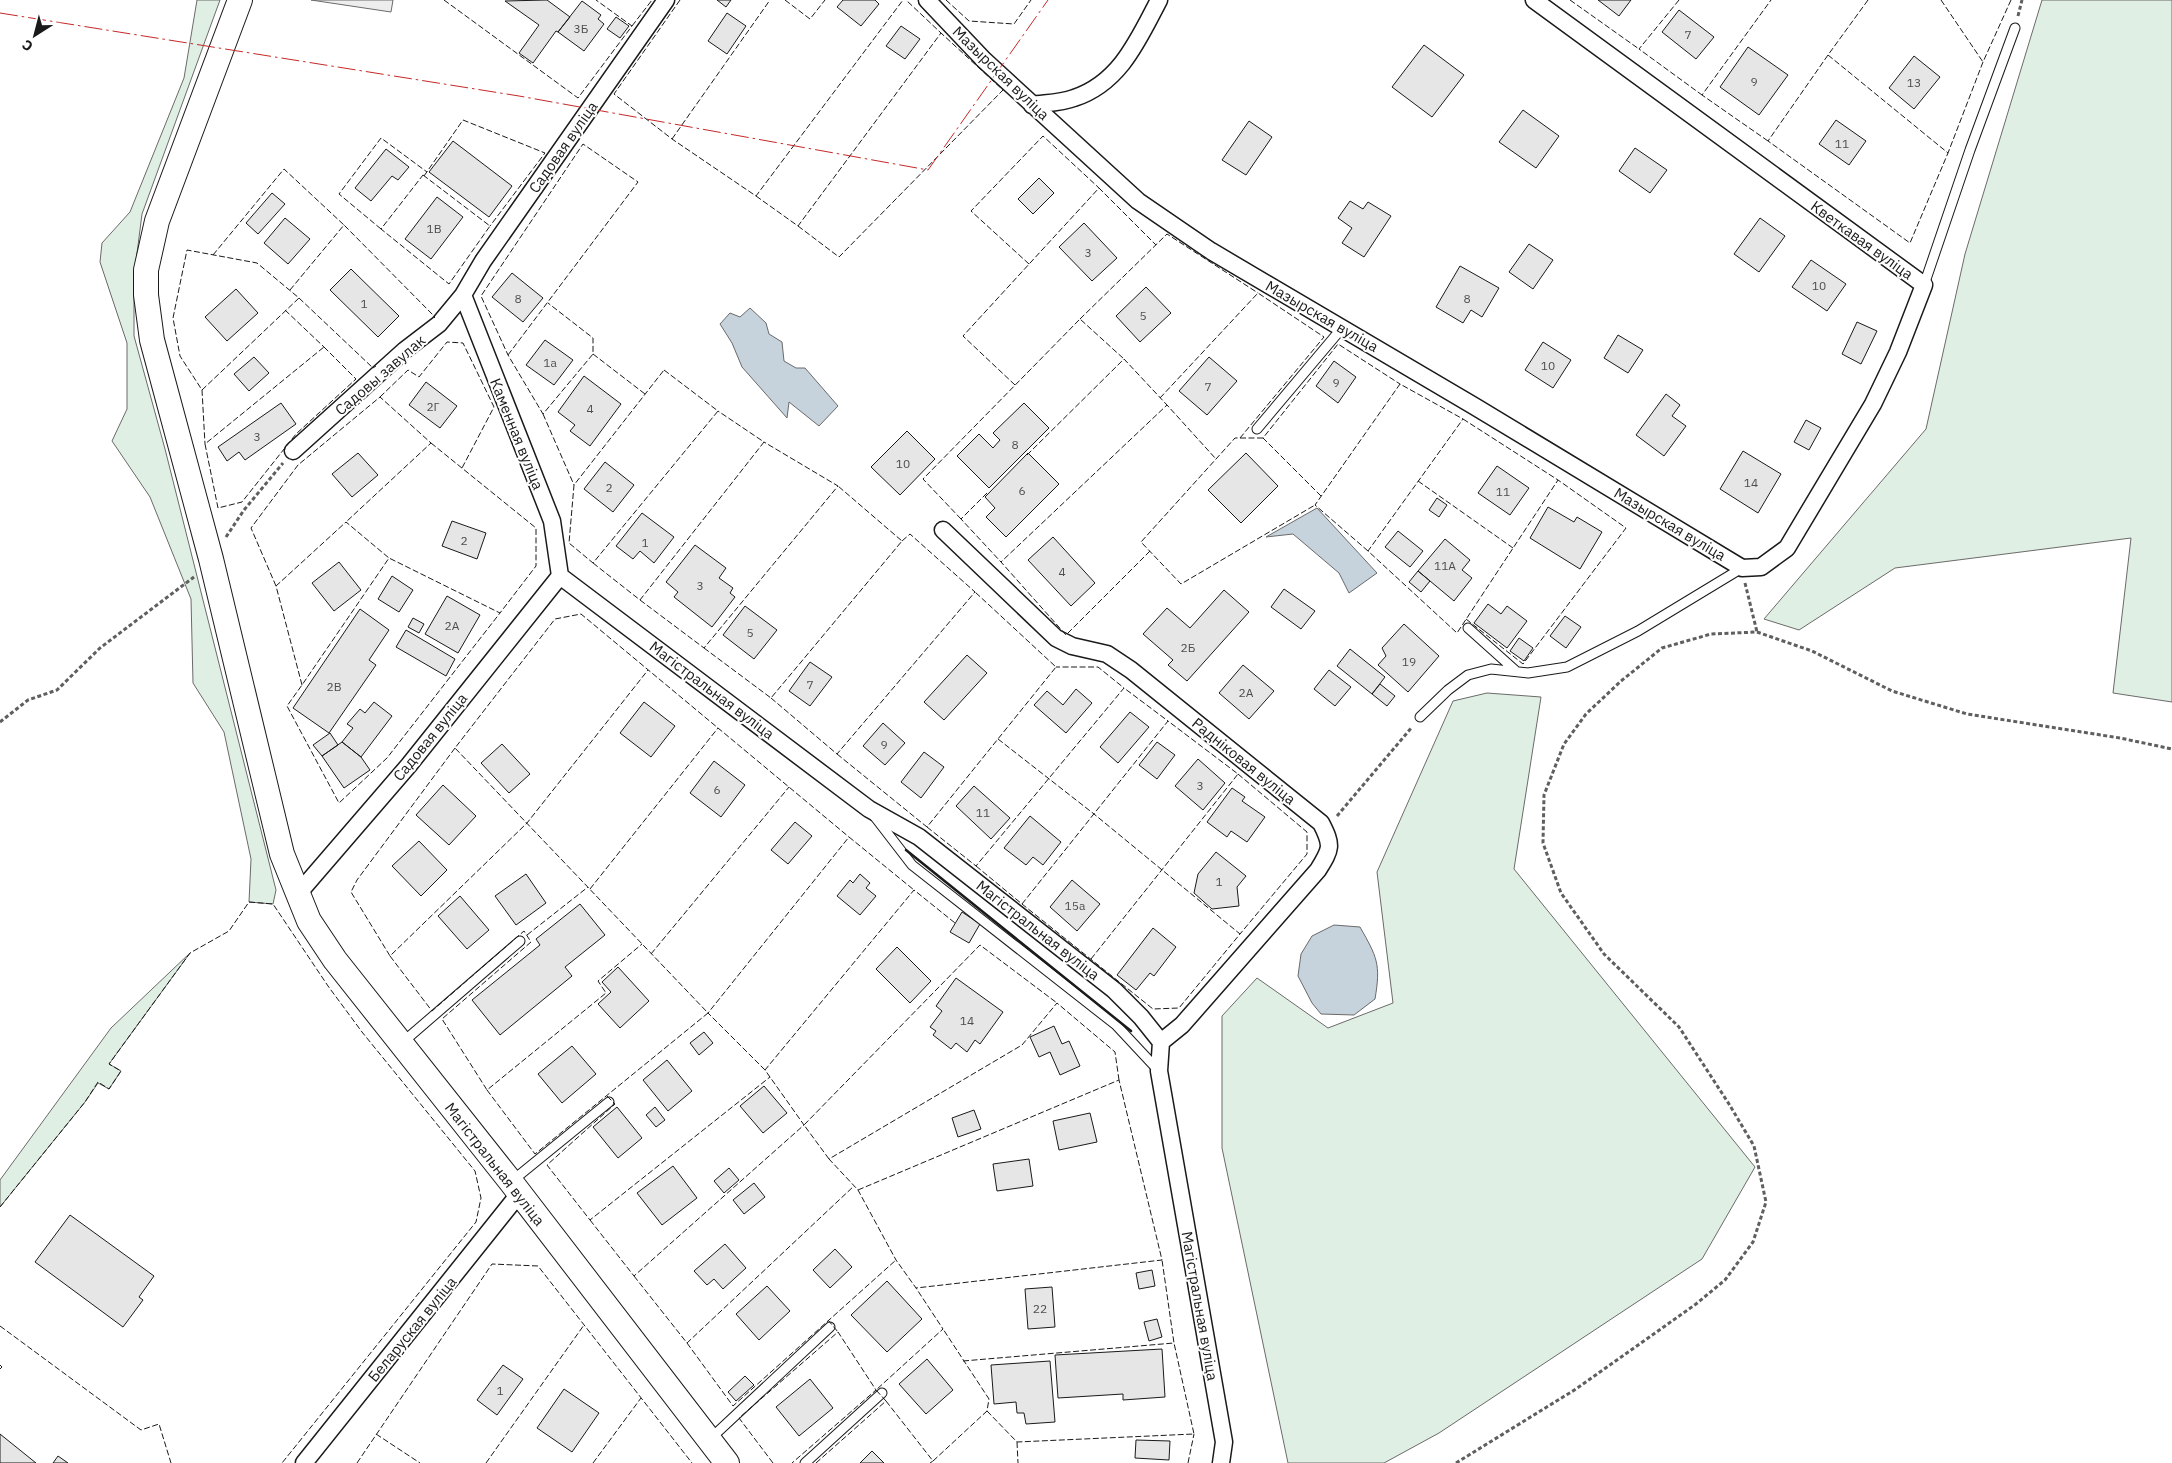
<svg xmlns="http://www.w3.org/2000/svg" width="2172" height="1463" font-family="'IBM Plex Sans',sans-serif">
<rect width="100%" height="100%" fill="#fff"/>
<path fill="#e0efe3" stroke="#6a6a6a" d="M197 0H220L142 214 134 277V336L165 449 276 890 273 904 249 902 251 859 224 732 193 683 191 599 150 497 112 441 127 409V343L100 262 102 243 130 212 184 78Z
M2042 0H2172V702L2113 693 2131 538 1895 568 1799 630 1764 619 1926 429 1965 254Z
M1487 693 1541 697 1514 869 1755 1167 1702 1259 1439 1433 1384 1463H1288L1222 1148V1016L1257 978 1328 1028 1393 1003 1377 872 1453 701Z
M190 953 109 1064 121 1071 109 1089 98 1083 85 1102 0 1207V1180L111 1028Z"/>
<path fill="#ededed" stroke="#6a6a6a" d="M311 0H393L391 12Z"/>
<path fill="#c6d2dc" stroke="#6a6a6a" d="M750 308 766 323 769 334 782 342 784 361 796 368H805L838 406 819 426 789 402 787 418 742 367 732 343 720 324 730 313 740 317Z
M1317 508 1377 573 1349 593 1339 573 1293 534 1266 537Z
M1334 925 1360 927C1377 957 1381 964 1375 999L1354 1015 1321 1014 1312 1003 1298 976 1301 954 1312 936Z"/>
<path fill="#e6e6e6" stroke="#1a1a1a" d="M547 0 570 17 558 32 556 31 533 63 519 53 539 25 505 1Z
M717 0H731L726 7Z
M843 0H875L879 4 861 26 837 7Z
M1598 0H1631L1619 16Z
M582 1 601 15 598 19 604 24 584 51 558 32Z
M1679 10 1714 37 1696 59 1662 32Z
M727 13 746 26 727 54 708 41Z
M616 17 629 26 620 38 607 29Z
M901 26 920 39 905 59 886 46Z
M1424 45 1464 75 1432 117 1392 87Z
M1748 47 1788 75 1759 115 1720 87Z
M1914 56 1940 77 1914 109 1889 88Z
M1523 110 1559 136 1536 168 1499 142Z
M1836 120 1866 141 1849 165 1819 144Z
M1249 121 1272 137 1246 175 1222 160Z
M453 141 512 186 489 217 429 172Z
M1635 148 1667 170 1650 193 1619 171Z
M386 149 409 167 398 180 392 176 371 201 355 188Z
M1039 178 1054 193 1033 214 1018 199Z
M272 193 285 204 258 234 246 223Z
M437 197 463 217 431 259 405 239Z
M1350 201 1363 209 1368 202 1391 216 1364 257 1342 243 1352 228 1338 218Z
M285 218 310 239 288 264 264 243Z
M1760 218 1785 236 1759 272 1734 254Z
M1084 223 1117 258 1092 281 1059 247Z
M1529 244 1553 260 1533 289 1509 272Z
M1811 260 1846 284 1827 311 1792 287Z
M1460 266 1499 288 1482 317 1471 310 1463 323 1436 307Z
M351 269 399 316 378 337 330 290Z
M512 273 543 298 523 322 492 297Z
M1146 287 1171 313 1140 342 1116 316Z
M236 289 258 313 227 341 205 317Z
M1857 322 1877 331 1861 364 1842 354Z
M1618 335 1643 350 1628 373 1604 358Z
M545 340 573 360 554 385 526 365Z
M1543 342 1571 360 1553 388 1525 370Z
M254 357 269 373 249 391 234 374Z
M1209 357 1237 381 1207 415 1179 391Z
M1334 361 1356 377 1338 403 1316 386Z
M584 376 621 404 590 446 570 431 575 425 558 412Z
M426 382 457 406 440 428 409 405Z
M1666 394 1680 405 1672 416 1686 426 1664 456 1636 435Z
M281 403 296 424 245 460 239 452 227 461 218 447Z
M1024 403 1049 428 989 488 957 456 979 434 993 448 1000 440 993 433Z
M1806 420 1821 428 1809 450 1794 442Z
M907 431 935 459 900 495 871 467Z
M1743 451 1781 474 1758 513 1720 489Z
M358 453 378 475 352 497 332 474Z
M1028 453 1059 484 1006 537 986 517 995 508 985 497Z
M1246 453 1278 486 1241 523 1208 490Z
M605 462 634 485 613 512 584 489Z
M1497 466 1529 488 1510 515 1478 493Z
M1437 498 1447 505 1439 517 1429 510Z
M1548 507 1574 522 1577 517 1602 532 1580 569 1530 538Z
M642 513 674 537 654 563 640 551 633 559 616 546Z
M452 521 486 533 477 559 442 546Z
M1398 531 1423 551 1410 567 1385 547Z
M1053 537 1095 583 1071 606 1028 560Z
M1445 539 1470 560 1462 570 1472 578 1454 601 1418 571Z
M695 545 726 568 719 578 733 588 730 593 735 597 712 627 674 597 678 592 666 582Z
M339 562 361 590 334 611 312 583Z
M1418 571 1430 581 1421 592 1409 582Z
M392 576 413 590 399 612 378 599Z
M1284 589 1315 611 1301 629 1271 607Z
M1224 590 1249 612 1187 681 1168 665 1173 660 1143 634 1167 608 1190 628Z
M447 596 480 615 458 653 425 634Z
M1488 604 1501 614 1507 606 1527 621 1507 648 1474 623Z
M745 606 777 630 754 659 723 635Z
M360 609 389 630 369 660 376 665 329 733 293 708Z
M1565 616 1581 627 1566 648 1550 636Z
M413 618 424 624 419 633 408 627Z
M1404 624 1439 656 1408 692 1378 665 1386 656 1382 648Z
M406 630 455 659 446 676 396 647Z
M1519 638 1533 648 1524 661 1510 651Z
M1350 649 1385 677 1372 694 1337 666Z
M967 655 987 673 944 720 924 702Z
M810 662 832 677 810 706 789 691Z
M1243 665 1274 691 1249 719 1219 693Z
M1329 670 1351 687 1335 706 1314 689Z
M1380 684 1395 696 1387 706 1372 694Z
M1076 689 1092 703 1066 733 1034 705 1047 691 1063 705Z
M374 702 392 716 361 757 342 742 353 728 347 724 360 709 365 713Z
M644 702 675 726 651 757 620 733Z
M1130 712 1149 727 1118 763 1100 747Z
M883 723 905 743 885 765 863 746Z
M330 733 338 745 322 756 313 745Z
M342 742 361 757 370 770 344 788 322 756Z
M1157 742 1175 755 1157 779 1139 765Z
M502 744 530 774 509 793 481 763Z
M924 752 944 767 921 798 901 782Z
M1198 759 1225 783 1203 810 1175 786Z
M714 761 745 785 721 817 690 793Z
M443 785 476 816 449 845 416 815Z
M974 786 1010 818 991 839 956 806Z
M1232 788 1245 797 1242 801 1265 817 1247 842 1231 831 1227 837 1207 822Z
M1030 816 1061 842 1043 865 1033 857 1026 865 1004 848Z
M795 822 812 836 788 864 771 850Z
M419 841 447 870 421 896 392 866Z
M1216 852 1246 876 1237 887 1239 906 1212 909 1194 893 1198 874Z
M526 874 546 903 516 925 495 896Z
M860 874 870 883 866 888 876 896 860 915 837 896 850 880 853 883Z
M1072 880 1100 904 1077 931 1050 907Z
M460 896 489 930 467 949 438 916Z
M580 904 605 935 565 967 572 976 500 1035 472 1000 540 945 536 939Z
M962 912 980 924 969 943 950 932Z
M1153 928 1176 947 1154 976 1150 973 1136 990 1117 975Z
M897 947 931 981 910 1003 876 969Z
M618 967 649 1001 620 1028 598 1004 611 992 602 982Z
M956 978 1003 1012 980 1044 975 1040 967 1052 956 1043 951 1049 933 1035 936 1031 930 1027 942 1011 936 1006Z
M1054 1026 1062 1044 1069 1041 1080 1066 1060 1075 1050 1052 1039 1057 1030 1037Z
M704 1032 713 1043 699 1055 690 1043Z
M572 1046 596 1074 562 1103 538 1074Z
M667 1060 692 1091 668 1111 643 1080Z
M764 1086 787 1113 763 1133 740 1106Z
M617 1107 642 1138 618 1158 593 1127Z
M655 1107 665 1120 656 1127 646 1115Z
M974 1110 981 1129 958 1137 952 1118Z
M1090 1113 1097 1142 1059 1150 1053 1121Z
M1029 1159 1033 1186 997 1191 993 1164Z
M673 1166 697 1198 662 1225 637 1193Z
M729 1168 739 1180 724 1193 714 1181Z
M754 1183 765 1197 744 1214 733 1200Z
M70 1215 154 1276 139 1297 143 1300 123 1327 35 1262Z
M725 1244 746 1268 723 1289 714 1279 707 1285 694 1271Z
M835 1249 852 1267 830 1288 813 1270Z
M1152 1270 1155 1286 1139 1289 1136 1273Z
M887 1281 922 1319 887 1352 851 1315Z
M767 1286 790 1311 759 1340 736 1314Z
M1052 1287 1055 1327 1028 1329 1025 1289Z
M1157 1319 1162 1337 1149 1341 1144 1322Z
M1162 1349 1165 1397 1123 1400V1394L1058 1398 1055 1355Z
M927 1359 953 1390 926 1414 899 1384Z
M1050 1361 1055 1422 1026 1424 1024 1413H1017L1016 1402 994 1404 991 1365Z
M503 1365 523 1379 497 1415 477 1400Z
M745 1376 754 1385 736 1401 728 1392Z
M810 1379 833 1408 799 1436 776 1407Z
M564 1389 599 1413 572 1452 537 1428Z
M0 1434 36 1463H0Z
M1136 1440 1170 1441 1169 1460 1135 1458Z
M872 1451 884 1463H860Z
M58 1456 68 1463H53Z"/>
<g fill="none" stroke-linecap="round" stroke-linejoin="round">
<defs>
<path id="lane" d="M1924 285 1970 150 2015 28
M1257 429 1342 328
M1468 628 1516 671
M1420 717 1448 690 1468 675 1491 669 1528 673 1567 667 1638 631 1742 568
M875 817 912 865 1116 1025 1158 1070
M403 1042 520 941
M512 1181 609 1102
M709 1440 830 1327
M805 1463 882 1393"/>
<path id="street" d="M927 0 984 60 1138 201 1211 251 1474 406 1742 568 1761 567 1787 548 1873 404 1898 352 1924 285 1534 0
M1032 105C1045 103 1061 103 1074 98 1120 83 1138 40 1159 0
M463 295 552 521 560 576
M293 451 405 350 439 324 463 295 483 261 666 0
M943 530 1056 638 1072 646 1107 654 1131 670 1321 823C1333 846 1331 849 1318 870L1182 1025 1161 1042
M560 576 869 809 919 837 1114 990 1141 1017 1161 1042 1159 1071 1224 1442 1221 1463
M297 895 409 765 560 576
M304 1463 519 1194"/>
<path id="secondary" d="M240 0 157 221 146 270V295L152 340 211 559 282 854 309 921 335 960 511 1182 727 1463"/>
</defs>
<use href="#lane" stroke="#1a1a1a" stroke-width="11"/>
<use href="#street" stroke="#1a1a1a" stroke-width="19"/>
<use href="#secondary" stroke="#1a1a1a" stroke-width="26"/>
<path stroke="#5f5f5f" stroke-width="3" stroke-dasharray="4 2.5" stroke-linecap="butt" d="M2018 16 2022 0
M226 537 244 510 283 463
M1745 583 1757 632
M0 722 28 700 57 690 100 648 194 577
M1337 816 1412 727
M1456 1463 1576 1389 1696 1304 1725 1280 1753 1242 1766 1202 1754 1146 1729 1104 1679 1027 1604 954 1561 893 1543 843 1544 795 1564 744 1586 714 1621 681 1662 648 1711 634 1757 632 1812 651 1892 691 1967 714 2120 738 2172 749"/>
<use href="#lane" stroke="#fff" stroke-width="9"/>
<use href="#street" stroke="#fff" stroke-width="16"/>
<use href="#secondary" stroke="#fff" stroke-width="24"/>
<path stroke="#1a1a1a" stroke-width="1" stroke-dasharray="6 2.5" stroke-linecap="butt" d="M444 0 578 98 632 26 596 0
M680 0 614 94 672 139 756 196 903 0
M785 0 810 19 825 0
M946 0 969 21 1014 24 1031 0
M1570 0 1639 49
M1679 0 1639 49 1702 95
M1868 0 1828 55 1948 153 1983 62 2011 0
M1941 0 1983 62
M632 26 652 0
M1828 55 1768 141 1910 243 1948 153
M672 139 770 0
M1768 141 1702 95 1771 0
M423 175 490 226 449 284 381 229Z
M424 176 463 120 545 153 490 226
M756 196 798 226 941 33 906 0
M798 226 839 257 1003 90 941 33
M381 229 339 194 381 138 427 172
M213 255 284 169 344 225
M1029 264 971 211 1043 136 1099 188
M290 290 344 225 435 317 434 318
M299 298 373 368 376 366
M285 310 324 347
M1080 319 1167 234 1258 293
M324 347 356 379 296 434 242 502 218 508 205 444Z
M593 354 645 394
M508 355 638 182 583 144 481 296 508 355 543 414 593 354V338L548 303
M664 370 718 411 593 563 569 543 574 485Z
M1015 385 963 336 1099 188 1156 245
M202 390 299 298 257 263 187 250 173 318 180 356 202 390 205 444
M380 397 408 370 419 377 447 342 463 343 494 407 462 468
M1160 398 1258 293 1324 337 1240 438
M543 414 574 485
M1463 419 1558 480 1457 633 1368 551Z
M1263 438H1235L1141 542 1181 584 1315 505
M431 443 536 528V566L500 613
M1027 455 1124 359 1167 405
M1418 481 1513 548
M987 493 961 519 1001 562
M1321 496 1263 438 1338 344 1400 384
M961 519 923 479 1080 319 1124 359
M1150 551 1066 635 1001 562 1167 405 1216 459
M1368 551 1315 505 1400 384 1463 419
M593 563 640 600 764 442 718 411
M276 586 251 528 298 465 380 397 431 443 346 522
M640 600 704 648 838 486 764 442
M1466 619 1523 664 1626 528 1558 480
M704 648 771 698 902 541 838 486
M302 685 276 586 346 522 389 558 302 685 287 706 339 803 387 758 500 613 389 558
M771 698 837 754 975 592 910 534 902 541
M998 739 1094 814 1240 934 1179 1008 1153 1009 1022 904
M455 748 357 880 351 892 390 956 527 823 648 670
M837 754 927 827 1056 667 975 592
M1238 774 1307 832V854L1240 934
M927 827 976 866 1124 688 1098 667H1056
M976 866 1022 904 1168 721 1124 688
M590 889 718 728
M527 935 588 887
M651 954 789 787
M390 956 432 1011 524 931 531 942 442 1019 487 1090 606 993 598 981 642 944
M1091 959 1238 774 1168 721
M765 1070 708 1013 849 837 914 890
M487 1090 535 1154 708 1013 455 748 555 619 581 614 849 837
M607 1096 615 1104 547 1165 590 1220 770 1077
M829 1159 804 1125 980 945 1057 1003
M858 1190 1119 1080 1162 1260 916 1288 896 1260 858 1190 829 1159 1022 1045 1057 1003 1115 1052 1119 1080
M0 1207 85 1102 98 1082 109 1089 121 1071 109 1064 190 953 229 931 249 902 273 904 328 986 362 1032 475 1171 481 1198 476 1222 282 1463
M590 1220 634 1276 804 1125 765 1070 914 890 955 923
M634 1276 687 1343 854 1186
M828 1320 838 1332
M0 1326 141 1430 159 1424 171 1463
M687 1343 733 1406 896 1260
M963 1361 1174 1343 1162 1260
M0 1365 2 1367 0 1369
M886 1401 876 1390 943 1329 916 1288
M987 1411 1017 1442 1194 1434 1174 1343
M376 1434 420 1463
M1017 1442 1018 1463
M933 1461 987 1411 989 1399 943 1329
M357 1463 492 1264 538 1266 692 1463
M486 1463 584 1325
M593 1463 641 1398
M773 1463 739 1418 838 1332 876 1390 792 1463
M816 1463 886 1401 933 1461 930 1463
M1188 1463 1194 1434"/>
<path stroke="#1a1a1a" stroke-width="2.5" d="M906 850 1131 1031"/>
<path stroke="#c62828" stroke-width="1" stroke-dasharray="18 4 2.5 4" stroke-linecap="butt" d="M0 13 519 96 928 170 1048 0"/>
</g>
<g text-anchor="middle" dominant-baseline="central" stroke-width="4" stroke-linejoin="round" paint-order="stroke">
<g font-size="12" fill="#4d4d4d">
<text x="581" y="28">3Б</text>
<text x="1688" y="34">7</text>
<text x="1754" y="81">9</text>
<text x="1914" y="82">13</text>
<text x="1842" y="143">11</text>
<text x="434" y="228">1В</text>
<text x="1088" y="252">3</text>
<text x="1819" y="285">10</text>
<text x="518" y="298">8</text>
<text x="1467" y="298">8</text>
<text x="364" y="303">1</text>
<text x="1143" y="315">5</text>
<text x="550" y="362">1а</text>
<text x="1548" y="365">10</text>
<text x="1336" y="382">9</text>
<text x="1208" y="386">7</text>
<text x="433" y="406">2Г</text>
<text x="590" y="408">4</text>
<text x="257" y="436">3</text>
<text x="1015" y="444">8</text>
<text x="903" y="463">10</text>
<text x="1751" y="482">14</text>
<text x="609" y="487">2</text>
<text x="1022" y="490">6</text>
<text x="1503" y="491">11</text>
<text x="464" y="540">2</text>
<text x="645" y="542">1</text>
<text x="1445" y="565">11А</text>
<text x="1062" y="571">4</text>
<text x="700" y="585">3</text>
<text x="452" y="625">2А</text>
<text x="750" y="632">5</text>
<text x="1188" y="647">2Б</text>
<text x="1409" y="661">19</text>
<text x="810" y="684">7</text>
<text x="334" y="686">2В</text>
<text x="1246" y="692">2А</text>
<text x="884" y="744">9</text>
<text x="1200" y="785">3</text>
<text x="717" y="789">6</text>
<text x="983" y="812">11</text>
<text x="1219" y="881">1</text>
<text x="1075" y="905">15а</text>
<text x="967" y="1020">14</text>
<text x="1040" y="1308">22</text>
<text x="500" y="1390">1</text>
</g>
<g font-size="15" fill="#1a1a1a" stroke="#fff">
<text transform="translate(1001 73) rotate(44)">Мазырская вуліца</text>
<text transform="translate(563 147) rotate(-55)">Садовая вуліца</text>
<text transform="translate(1862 240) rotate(36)">Кветкавая вуліца</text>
<text transform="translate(1322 316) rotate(30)">Мазырская вуліца</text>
<text transform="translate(380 375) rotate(-41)">Садовы завулак</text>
<text transform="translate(517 434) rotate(68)">Каменная вуліца</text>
<text transform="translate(1670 524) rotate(31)">Мазырская вуліца</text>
<text transform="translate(712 690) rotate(37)">Магістральная вуліца</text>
<text transform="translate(430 737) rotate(-51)">Садовая вуліца</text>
<text transform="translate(1244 761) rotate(39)">Радніковая вуліца</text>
<text transform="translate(1038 930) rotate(38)">Магістральная вуліца</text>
<text transform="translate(495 1164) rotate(52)">Магістральная вуліца</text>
<text transform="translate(1200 1306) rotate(80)">Магістральная вуліца</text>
<text transform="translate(412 1329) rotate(-51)">Беларуская вуліца</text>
</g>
</g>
<g transform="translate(35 35) rotate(216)" stroke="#ffffff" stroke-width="4" paint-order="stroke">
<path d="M0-4L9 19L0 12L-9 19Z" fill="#1a1a1a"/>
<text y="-8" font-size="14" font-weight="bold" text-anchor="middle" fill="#1a1a1a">С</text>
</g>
</svg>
